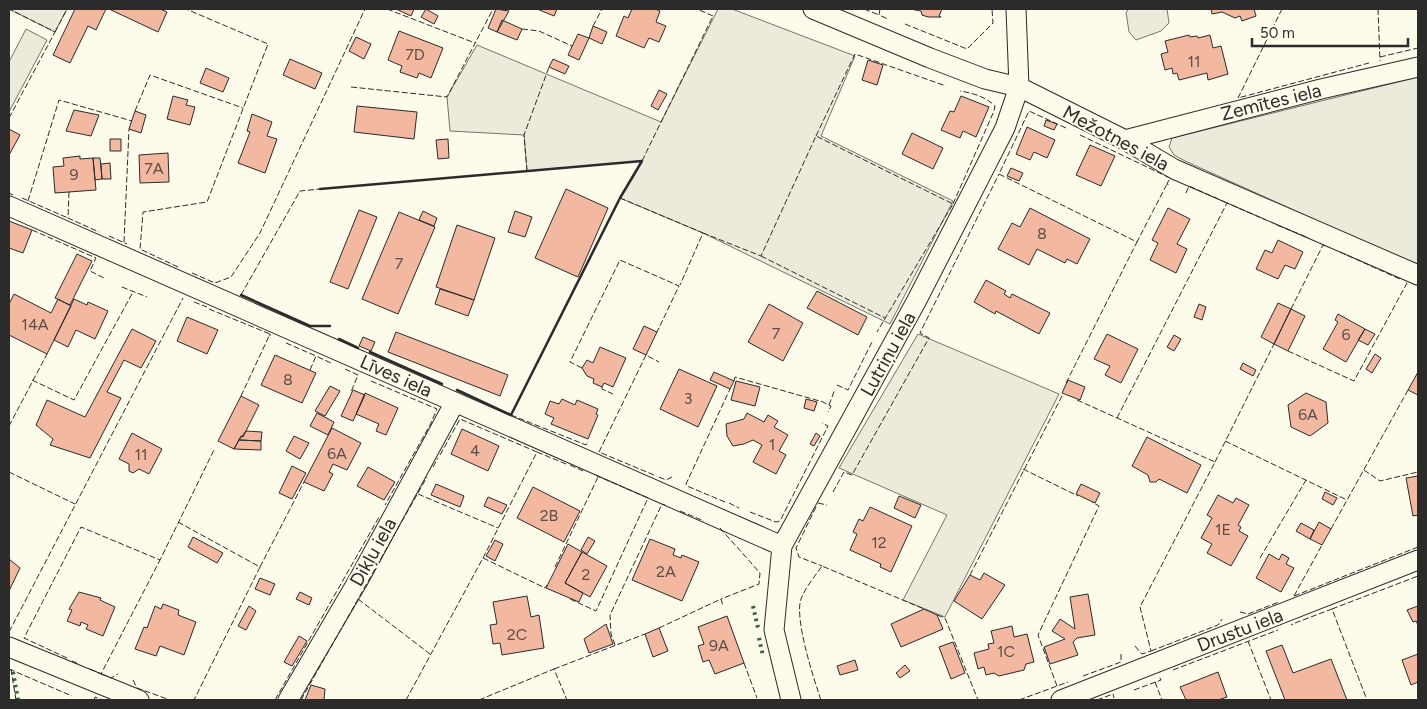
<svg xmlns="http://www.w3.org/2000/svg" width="1427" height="709" font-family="Figtree,sans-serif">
<rect width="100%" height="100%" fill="#fdfbea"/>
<path fill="#ecebdb" stroke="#74746e" d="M9 9H67L55 32Z
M718 9H732L855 56 821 136 953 201 890 324 703 233 620 198 642 161 527 171 524 135 450 131 447 97 477 45 661 122Z
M1129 9H1167L1169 23 1161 31 1136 40 1129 32 1126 12Z
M1418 77V266L1185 161 1174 155 1169 147 1172 138Z
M918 334 1059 394 945 617 903 600 947 515 839 468Z"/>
<path fill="#eceadb" stroke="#74746e" d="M26 29 47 40 9 112V62Z"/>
<path fill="#f2b8a0" stroke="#2b2b2b" d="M75 9H106L96 30 88 26 70 63 53 55Z
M109 9H160L167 12 158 32Z
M396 9H414L411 16Z
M426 9 438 16 434 24 421 17Z
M496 9 509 11 497 32 488 28Z
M537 9H557L554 16Z
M632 9H655L660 11 656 22 666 26 659 42 649 38 644 48 616 36 624 16 628 18Z
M910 9H942L939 16 941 17H928L922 15 921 11Z
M1211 9H1254L1256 16 1242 21 1240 16 1235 18 1222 12 1212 14Z
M502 20 522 29 517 40 497 32Z
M593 26 607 32 602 44 589 38Z
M399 31 443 48 431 78 419 73 417 78 400 72 402 66 388 60Z
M578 34 589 38 579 60 568 55Z
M1189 35 1190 37 1197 36 1198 38 1210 35 1213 48 1221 46 1228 74 1208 80 1207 73 1179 80 1177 73 1173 74 1172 68 1165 70 1161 54 1168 52 1165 41Z
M356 37 371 44 364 59 349 51Z
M290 59 322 73 315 89 283 75Z
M553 59 569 66 565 74 549 67Z
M868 60 883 65 877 85 862 80Z
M206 68 229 78 223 92 200 83Z
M659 90 667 94 658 110 651 106Z
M173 96 188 100 186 105 195 107 190 125 167 119Z
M961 96 989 107 976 137 963 131 960 138 941 130 950 111 954 112Z
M357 106 417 112 414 139 354 132Z
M74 110 99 115 91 136 66 131Z
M135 111 146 115 141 133 129 129Z
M252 114 272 122 267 136 277 139 265 173 238 163 250 132 247 131Z
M1046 120 1057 124 1054 130 1044 126Z
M1027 127 1055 140 1047 158 1034 152 1030 160 1016 154Z
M9 129 20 135 9 155Z
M912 133 943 148 933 169 902 154Z
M110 139H121V151H110Z
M448 139 449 158 438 159 436 140Z
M1090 145 1115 156 1101 186 1076 175Z
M168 153 169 182 140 183 139 155Z
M80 156V159L93 158 96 190 55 193 53 167 64 166 63 158Z
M93 158H100L102 179 95 180Z
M110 163 111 179H102L101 164Z
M1011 168 1023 173 1019 181 1007 176Z
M566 189 608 208 578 277 535 258Z
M1030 208 1090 239 1077 264 1067 259 1065 263 1037 249 1029 265 998 249 1012 223 1020 227Z
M1168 208 1190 219 1177 244 1187 249 1176 273 1150 260 1158 243 1152 240Z
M359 210 377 217 348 289 330 282Z
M423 211 437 218 434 226 419 220Z
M515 211 532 217 525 237 508 232Z
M399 212 435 227 398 314 362 299Z
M9 221 32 230 23 253 9 248Z
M457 225 495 238 474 300 436 287Z
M1278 240 1303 252 1295 269 1285 265 1278 279 1256 269 1265 250 1272 253Z
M77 254 92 261 70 305 55 298Z
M986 280 1006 291 1004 294 1010 298 1012 294 1050 313 1039 334 996 311 995 314 974 302Z
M440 289 474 300 468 316 435 304Z
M817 291 867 317 858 335 807 308Z
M14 294 51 313 58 299 71 306 47 354 9 335V304Z
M74 299 87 305 88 302 108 311 95 339 76 330 68 347 54 340Z
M1278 303 1291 309 1274 344 1261 337Z
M769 304 803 323 783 361 748 342Z
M1199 304 1206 307 1202 320 1194 317Z
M1291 309 1305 316 1288 351 1274 344Z
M1338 314 1365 329 1346 362 1323 349 1338 322 1335 320Z
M187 317 218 330 207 354 177 341Z
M644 326 657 332 646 355 633 349Z
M132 329 156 341 141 368 124 360 107 392 121 398 90 458 50 445 53 439 36 425 47 400 85 417Z
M1365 329 1375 334 1368 345 1358 340Z
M396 332 508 375 500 396 388 352Z
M1107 334 1138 349 1121 383 1105 375 1110 366 1094 359Z
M1174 335 1181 339 1174 351 1167 347Z
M363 337 375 342 371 351 359 346Z
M600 347 626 358 613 387 604 383 602 387 593 383 594 379 587 376 582 368 587 360 593 363Z
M1375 354 1381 358 1372 373 1366 369Z
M275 355 316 373 302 403 261 385Z
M1243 363 1256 370 1253 376 1240 369Z
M679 369 717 386 698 427 660 409Z
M714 372 734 381 730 389 710 380Z
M1418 372V395L1408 390Z
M1068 380 1085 387 1080 400 1062 393Z
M736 381 760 387 755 406 731 400Z
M330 386 340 391 325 416 315 411Z
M353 390 365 395 353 421 341 416Z
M365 393 398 408 386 435 376 431 379 424 356 414Z
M1306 393 1326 402 1328 423 1310 436 1291 427 1288 405Z
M241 396 259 405 243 437 241 436 234 449 218 441Z
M562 399 575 405 577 400 598 409 596 414 598 415 588 439 551 424 554 418 545 414 550 401 559 404Z
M806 399 817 402 814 411 804 408Z
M317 413 334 422 328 435 310 426Z
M747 413 764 422 768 415 778 421 774 427 788 435 779 451 786 455 776 474 753 462 762 445 753 440 744 444 733 446 727 436 726 424 744 419Z
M332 428 361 443 347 470 333 464 329 472 333 474 324 491 304 482Z
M462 429 499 446 488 471 451 454Z
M246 431 262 432 261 441 239 440Z
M132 433 162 449 149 474 139 469 133 473 129 471V464L119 459Z
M816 433 820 436 814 446 810 444Z
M294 436 309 443 300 459 286 451Z
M1147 437 1201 465 1187 493 1159 479 1156 482H1150L1148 475 1132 466Z
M239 440 261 441V450L234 449Z
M292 466 306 473 292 499 279 493Z
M368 467 395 482 384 500 357 486Z
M1418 476V515L1413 516 1406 478Z
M436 484 464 496 460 507 431 495Z
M1081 484 1100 493 1095 503 1076 494Z
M533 487 580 511 564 542 517 518Z
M1325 492 1337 498 1333 505 1322 499Z
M1218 495 1233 503 1236 498 1249 505 1238 525 1241 527 1239 531 1248 536 1231 566 1207 553 1212 544 1201 538 1212 518 1207 515Z
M899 496 921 505 915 518 894 508Z
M488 497 507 505 502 514 484 506Z
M870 507 912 526 891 572 880 567 881 564 850 550 857 534 853 532 859 519 863 521Z
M1319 522 1331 529 1322 545 1310 539Z
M1301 523 1314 530 1310 539 1296 531Z
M193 537 223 553 217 563 188 547Z
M588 537 595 541 587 554 581 550Z
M650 539 675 549 673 555 681 558 682 555 699 562 682 601 632 580Z
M495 540 503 544 495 561 486 556Z
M568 544 582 552 565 583 583 593 579 602 546 588Z
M582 552 607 566 590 597 565 583Z
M1269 554 1279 560 1282 554 1289 558 1286 564 1294 568 1281 592 1256 578Z
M9 559 20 568 9 591Z
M984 573 1005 585 982 619 954 601 970 575 980 580Z
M260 578 275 584 270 595 255 589Z
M79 592 101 598 100 600 115 607 103 636 86 629 88 625 81 622 80 626 67 621 72 610 69 609Z
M300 592 312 598 309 605 296 599Z
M1088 594 1095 635 1077 638 1073 642 1078 655 1050 664 1044 647 1065 639 1052 631 1060 619 1075 629 1070 597Z
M527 596 531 617 539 615 544 648 502 655 500 643 493 644 490 625 497 624 493 602Z
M163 604 179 610 178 615 196 622 184 655 160 646 156 656 135 649 144 627 147 628 155 606 161 609Z
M249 606 256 611 246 630 238 626Z
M1418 606V625L1416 621 1413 622 1407 610Z
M924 609 937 615 943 629 901 647 891 624Z
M727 616 744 663 715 674 709 660 703 662 698 646 704 644 698 627Z
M606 624 613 644 589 653 584 639Z
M1012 626 1014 637 1027 634 1034 662 1026 664 1024 670 999 676 994 673 986 675 984 667 978 669 974 653 989 649 988 644 994 643 991 631Z
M659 628 668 651 653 657 645 634Z
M299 636 307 641 292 666 284 662Z
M953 642 965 673 951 679 939 647Z
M1282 645 1293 673 1331 659 1347 700H1285L1266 651Z
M1418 654V682L1411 685 1402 660Z
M855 660 858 670 840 675 837 666Z
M905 665 910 671 900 678 896 673Z
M1218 672 1227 697 1218 700H1186L1180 687Z
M311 685 325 689 324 700H305Z"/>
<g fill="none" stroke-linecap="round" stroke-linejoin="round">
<defs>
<path id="minor" d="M813 9 930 58 985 79 1019 87 1125 140 1174 169 1418 275
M1125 140 1321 89 1418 67
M9 206 782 546
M9 647 139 700
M288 700 359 579 455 402
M791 700 774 630 782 546 917 300 1005 128 1019 87 1016 9
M1061 700 1418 560"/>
</defs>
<use href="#minor" stroke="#2b2b2b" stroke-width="21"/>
<use href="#minor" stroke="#fdfbea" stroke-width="19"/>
<path stroke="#34623c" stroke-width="4" stroke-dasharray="2.5 4" stroke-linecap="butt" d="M753 606 758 628
M759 638 763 656
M13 672 18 700"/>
<path stroke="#2b2b2b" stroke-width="1" stroke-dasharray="6 2.5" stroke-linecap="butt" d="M387 9 475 43
M864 9 879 15
M880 9 879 15 888 19
M1282 9 1238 98 1369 63
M1378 9 1380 61
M905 24 967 49 993 23 992 9
M593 26 602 9
M522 29 539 31 572 46
M55 32 67 9
M1380 57 1418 48
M351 87 447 97 493 9
M135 111 150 75 243 108
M9 118 55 32 9 9
M1066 128 1029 111 999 174 1137 242 1167 184
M1080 135 1170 178 1167 184 1170 185
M816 136 855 54 946 86
M642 161 713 16 697 9
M527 171 524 135 549 67
M69 192 68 218 99 232
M9 193 13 195
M1186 193 1189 186 1227 203
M22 198 68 218
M620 198 703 233 680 285
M28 201 59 100 132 121
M953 204 994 111 995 106C986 97 973 93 960 91
M1277 225 1309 238
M32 230 96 258 90 271 106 279
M703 233 761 256 816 136 953 204 877 332
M109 236 127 244
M124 242 129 129
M1340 252 1402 280
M761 256 885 318
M178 267 140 249 143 212 207 202 268 44 186 9
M192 273 215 283 231 277 260 233 365 9
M122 287 147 297
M241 295 300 191 320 189
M194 302 207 307
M209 309 270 334
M1291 309 1323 245 1328 247
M286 343 316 356
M1288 351 1354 381 1407 283 1404 282
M582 368 570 362 620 260 679 286 657 332
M345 369 358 375 351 392
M310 370 316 356 331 363
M32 380 74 400 133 292
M371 381 437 409 430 425 385 505
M734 381 735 377 823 402 831 406 828 412
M1066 383 1137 242
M837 385 848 390 872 342
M602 387V389L613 394
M241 396 270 334V336
M1077 400 1215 462 1140 607 1151 651 1142 654 1134 645
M829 405 835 389
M511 415 586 445 588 441
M1117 418 1227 203 1266 220
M9 426 47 354
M1225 441 1347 500
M537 452 566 464
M1215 462 1274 344
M570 465 583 471
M433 467 438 458
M1023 469 1078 496
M1364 470 1380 481 1418 472
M9 472 75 504
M654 475 599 452 646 355 659 362
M659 477 666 480 672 477
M833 492 844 472 852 475 929 338 920 333 999 174
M418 494 498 528
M725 502 687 486 686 484 730 389
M729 503 739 508
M818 503 827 505
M816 507 796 548 799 557 822 566
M680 511 704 521
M750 512 776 522 780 521 828 426 822 423
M178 522 260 567 194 700
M720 528 760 573 759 584 721 599
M1331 529 1408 390
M483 558 545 588 547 585
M1260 558 1306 480
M260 567 304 482
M555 567 598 477
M970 575 1063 394
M1294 596 1418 547
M1294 596 1322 545
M358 599 430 654
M570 599 596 611 648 498 595 475
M1332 609 1418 576
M1240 612 1248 614 1279 602
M937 615 945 618 978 700
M1295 623 1332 609 1367 700
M1291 625 1293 624
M659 628 721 599 723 606
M9 632 183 298
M1248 641 1271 700
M615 645 611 634 610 615 662 504 665 505
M1151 651 1218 625 1222 619
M67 658 24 638 81 527 160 560 214 450
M72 661 79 664
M744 663 757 698
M9 669 72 696
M11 669 16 700
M90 669 101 674 160 560
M554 669 645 634
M1173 670 1278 630
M101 674 111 678 118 674
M1083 676 1121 662V653
M133 680 137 688 170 700
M1155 682 1162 700
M1057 686 1038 635 1099 506 1092 502
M1134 690 1161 680 1159 676
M94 700 95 697 103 700
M275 700 379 517
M301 700 427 477
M406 700 483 558 537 452 460 419 440 455
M479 700 554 669 567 700
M821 700C814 680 794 618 801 599 805 588 815 576 822 566L924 609
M1019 700 1068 682
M1097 700 1113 694 1114 698"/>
<path stroke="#2b2b2b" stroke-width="2.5" d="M320 189 642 161 620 198 511 415 457 390
M241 295 310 326H330
M339 339 358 348
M370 352 442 384"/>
</g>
<g text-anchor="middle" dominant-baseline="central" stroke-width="4" stroke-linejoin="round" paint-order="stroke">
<g font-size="16" fill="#5d4e48">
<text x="415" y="54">7D</text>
<text x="1194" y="61">11</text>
<text x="154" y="168">7A</text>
<text x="74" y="174">9</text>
<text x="1042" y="233">8</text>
<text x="399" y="263">7</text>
<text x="35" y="324">14A</text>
<text x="776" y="333">7</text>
<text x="1346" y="334">6</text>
<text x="288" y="379">8</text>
<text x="688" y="398">3</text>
<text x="1308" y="414">6A</text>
<text x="772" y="444">1</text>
<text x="475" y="450">4</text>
<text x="337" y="453">6A</text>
<text x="141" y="454">11</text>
<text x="549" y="515">2B</text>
<text x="1223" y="529">1E</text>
<text x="879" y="542">12</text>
<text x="666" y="571">2A</text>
<text x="586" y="574">2</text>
<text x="517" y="634">2C</text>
<text x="719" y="645">9A</text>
<text x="1006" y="651">1C</text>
</g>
<g font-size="19" fill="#2b2b2b" stroke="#fdfbea">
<text transform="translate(1271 102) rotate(-14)">Zemītes iela</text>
<text transform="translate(1116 138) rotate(28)">Mežotnes iela</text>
<text transform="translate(888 354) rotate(-61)">Lutriņu iela</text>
<text transform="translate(396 376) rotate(24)">Līves iela</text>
<text transform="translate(373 552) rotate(-61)">Dikļu iela</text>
<text transform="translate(1240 630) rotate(-21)">Drustu iela</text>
</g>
</g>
<rect width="1427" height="709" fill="none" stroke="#2b2b2b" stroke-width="20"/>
<path d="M1252 38v8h156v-8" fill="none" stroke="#2b2b2b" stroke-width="2.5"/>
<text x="1260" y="38" font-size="15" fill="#2b2b2b" stroke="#fdfbea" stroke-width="4" paint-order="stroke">50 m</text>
</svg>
